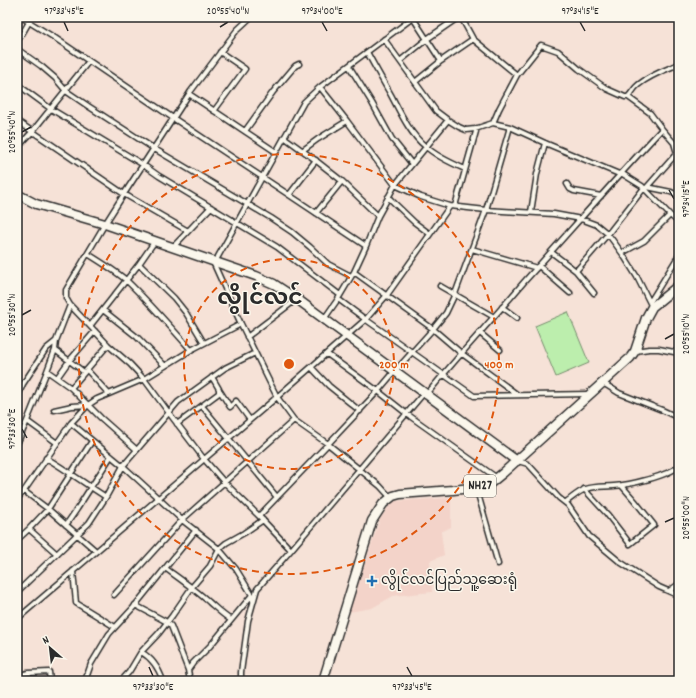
<svg xmlns="http://www.w3.org/2000/svg" width="696" height="698" font-family="Dekko,'Noto Sans Myanmar',sans-serif">
<rect width="100%" height="100%" fill="#f6e2d7"/>
<filter id="ink" filterUnits="userSpaceOnUse"><feTurbulence type="fractalNoise" baseFrequency=".025" numOctaves="2"/><feDisplacementMap in="SourceGraphic" scale="8" xChannelSelector="R" yChannelSelector="G"/><feConvolveMatrix kernelMatrix="1 2 1 2 8 2 1 2 1" color-interpolation-filters="sRGB"/></filter>
<g filter="url(#ink)">
<path fill="#f3d3c9" d="M451 498V527L441 532 444 555 430 561 432 592 393 596 372 608 349 612 380 519 392 502 395 501Z"/>
<path fill="#bceead" stroke="#748c6c" d="M568 312 589 363 556 377 535 326Z"/>
<g fill="none" stroke-linecap="round" stroke-linejoin="round">
<defs>
<path id="street" d="M21 17 55 38 89 61
M251 17 237 30 191 91 124 194 105 224 66 290V298L70 305 108 345 130 364 144 379 169 413 204 459 224 482 259 516 291 550
M461 17 473 39 517 75
M413 18 441 61
M384 39 436 111 448 120 459 127 466 130 475 129 493 123 510 127 545 143 619 174
M17 40 21 36 29 22
M17 49 41 66 55 78 66 91 88 106 153 148 271 218 292 232 310 247 328 264 351 276
M367 52C375 67 383 81 391 95 400 112 410 134 425 146 436 156 451 163 465 169
M400 61 427 39 459 17
M349 66 372 103 392 139 412 164
M415 82 441 61 473 39
M17 84 51 109 142 164 159 176 277 247 340 295
M320 87 347 121 395 185 421 197 450 206 486 210 554 214 581 219 597 225 608 234 622 253 637 277 652 307
M189 94 276 152
M628 97C632 93 634 88 638 85 650 75 665 70 679 64
M214 111 245 69 220 52
M17 121 124 194 188 231
M245 131 273 92 295 66 299 64
M284 137 314 159 342 181 378 216
M17 148 32 132 89 61 173 118 366 246
M303 150 318 139 347 121
M621 173 642 186 670 215 679 223
M567 184 570 189 574 191 601 196
M647 187 677 153 674 143 662 129
M647 187 671 192 679 196
M289 195 316 160
M388 197 414 222 430 234
M455 206 477 128
M531 212 537 174 545 143
M316 213 342 181
M173 247 211 207
M472 249 537 268
M551 252 576 271 594 293
M622 253 644 241 670 215
M88 254C101 262 114 270 126 280 149 302 170 326 191 350
M213 262 241 324 277 397 294 420 328 444 380 486 390 497
M215 262 304 102 320 87 414 17
M139 264 174 298 186 313 204 343
M539 266 570 293
M576 271 608 234 644 188
M354 272 433 329 461 353 518 395
M440 286 494 317
M338 299 365 319 474 396 589 394
M650 302 679 255
M502 307 517 318
M103 310 137 337 165 366
M324 319 338 299 354 272 366 246 378 216 395 185 448 120
M90 326 139 264 155 241
M480 333 500 350
M247 337 297 299
M55 350 84 372
M635 351 649 349H659L679 353
M327 354 378 391 407 414 497 478
M311 367 329 386 360 411
M87 370 109 394
M47 371 71 388 88 405 72 406 54 410
M57 378 69 361 95 331
M603 383 619 393 662 410 679 418
M71 388 108 345
M220 391 230 407 236 401 250 420
M427 394C458 356 492 320 524 282 570 231 615 179 662 129L650 113 628 97H625L607 89 579 69 558 51 541 45 517 75 499 109 493 123
M17 398 23 384 46 349 56 341
M88 405 101 418 137 450
M202 406 276 496
M27 421 57 443
M71 423 123 466 182 520 219 549 236 569 252 595 253 601
M177 424 219 393V389L212 377
M17 444 27 421 47 371 55 350 56 341 70 305
M46 458C67 470 85 484 106 497
M518 461 528 464 559 498 568 505 589 536 620 562 659 587 675 594 679 598
M476 487 498 564
M584 489 607 514 630 544 654 525 635 501 622 486
M24 491 48 509 96 551
M17 499 24 491 71 423 88 405 97 399 144 379 191 350 241 324
M566 502C572 498 579 491 586 489 595 486 605 487 614 486 629 485 668 476 679 466
M259 516 328 444 378 391 395 371 433 329 446 313 455 294 486 210 510 127
M66 525 77 509 111 456
M29 529 57 554
M17 540 29 529 48 509 92 441
M165 568C180 579 196 590 209 602 217 609 223 615 231 620
M73 571 76 603 115 627
M669 591 679 584
M17 592 89 523 106 497 123 466 178 402 225 368 255 353
M114 595 182 520 294 420
M135 605 167 622 171 626 188 670
M17 619 277 397 366 319 387 295 450 206
M141 652C152 658 159 669 163 681
M17 676 28 673 49 672 50 681
M85 681 91 664 109 634 133 608 196 530
M121 681 129 672 141 652 159 633 172 616 192 587 210 566 219 549 226 543 244 533 263 520
M190 681 188 670 193 663 210 646 252 595
M241 681V672L248 621 257 589 291 550 424 393"/>
<path id="highway" d="M17 194 36 204 105 224 256 276 274 284 297 299 517 461
M323 681 372 521 383 504 393 496 400 494 453 490 479 487 492 482 503 473 630 358 635 351 646 318 652 307 679 285"/>
</defs>
<use href="#street" stroke="#2b2b2b" stroke-width="7"/>
<use href="#highway" stroke="#2b2b2b" stroke-width="11"/>
<use href="#street" stroke="#fbf7ec" stroke-width="4"/>
<use href="#highway" stroke="#fbf7ec" stroke-width="8"/>
</g>
</g>
<path fill="none" stroke="#2b2b2b" stroke-width="1.5" d="M64 22 68 31M322 22 327 31M580 22 585 31M220 27 228 22M22 132 31 127M669 190 674 199M22 315 31 310M665 339 674 334M22 429 27 438M665 522 674 518M149 667 153 676M407 667 412 676"/>
<g fill="none" stroke="#df570e" stroke-width="2" stroke-dasharray="7 5">
<circle cx="289" cy="364" r="105"/>
<circle cx="289" cy="364" r="210"/>
</g>
<path fill="#1f6fb2" stroke="#fbf7ec" stroke-width="1.5" d="M370 575h4v4h4v4h-4v4h-4v-4h-4v-4h4z"/>
<g text-anchor="middle" dominant-baseline="central" stroke-width="3" stroke-linejoin="round" paint-order="stroke">
<rect fill="#fbf7ec" stroke="#696865" stroke-width="1" x="464" y="475" width="32" height="22" rx="3"/>
<g font-size="13" font-weight="bold" fill="#2b2b2b">
<text x="480" y="486">NH27</text>
</g>
<g font-size="14" fill="#2b2b2b" stroke="#fbf7ec" text-anchor="start">
<text x="381" y="581">လွိုင်လင်ပြည်သူ့ဆေးရုံ</text>
</g>
<g font-size="22" font-weight="bold" fill="#2b2b2b" stroke="#fbf7ec">
<text x="260" y="299">လွိုင်လင်</text>
</g>
</g>
<circle cx="289" cy="364" r="6" fill="#df570e" stroke="#fbf7ec" stroke-width="2"/>
<g font-size="12" text-anchor="middle" font-weight="bold" fill="#df570e" stroke="#fbf7ec" stroke-width="3" stroke-linejoin="round" paint-order="stroke">
<text x="394" y="368">200 m</text>
<text x="499" y="368">400 m</text>
</g>
<rect width="696" height="698" fill="none" stroke="#fbf7ec" stroke-width="44"/>
<g transform="translate(50 648) rotate(332)" stroke="#fbf7ec" stroke-width="3" paint-order="stroke">
<path d="M0-3L7 15L0 10L-7 15Z" fill="#2b2b2b"/>
<text y="-6" font-size="11" font-weight="bold" text-anchor="middle" fill="#2b2b2b">N</text>
</g>
<rect x="22" y="22" width="652" height="654" fill="none" stroke="#2b2b2b" stroke-width="1.5"/>
<g font-size="10" text-anchor="middle" fill="#2b2b2b">
<text x="64" y="14">97°33'45"E</text>
<text x="228" y="14">20°55'40"N</text>
<text x="322" y="14">97°34'00"E</text>
<text x="580" y="14">97°34'15"E</text>
<text transform="translate(11 132) rotate(-90)" y="4">20°55'40"N</text>
<text transform="translate(685 199) rotate(-90)" y="4">97°34'15"E</text>
<text transform="translate(11 315) rotate(-90)" y="4">20°55'30"N</text>
<text transform="translate(685 334) rotate(-90)" y="4">20°55'10"N</text>
<text transform="translate(11 429) rotate(-90)" y="4">97°33'30"E</text>
<text transform="translate(685 518) rotate(-90)" y="4">20°55'00"N</text>
<text x="153" y="690">97°33'30"E</text>
<text x="412" y="690">97°33'45"E</text>
</g>
</svg>
